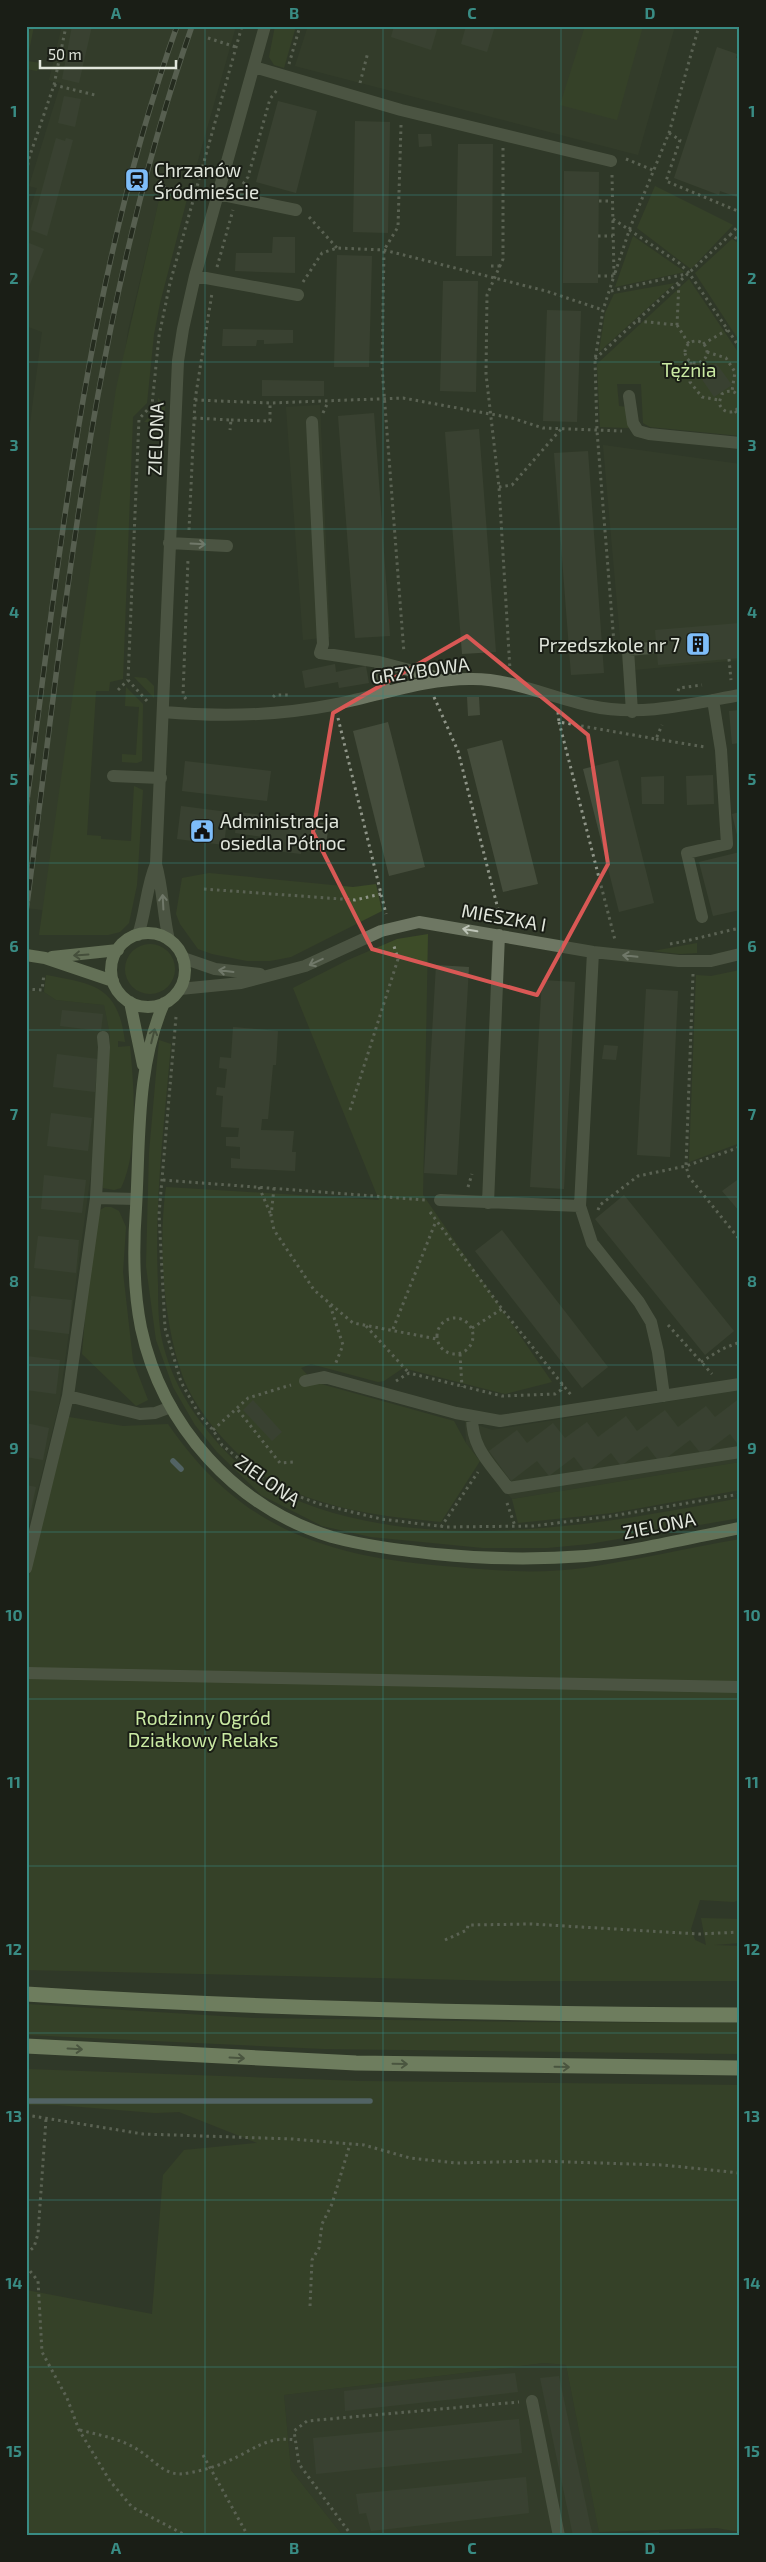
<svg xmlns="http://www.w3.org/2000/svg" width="766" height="2562" font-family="'Exo 2',sans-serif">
<rect width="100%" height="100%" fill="#303828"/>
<path fill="#38422d" d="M62 26H236L187 199 161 192 128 330 43 910 26 908V455L42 332 26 326V222L37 188 29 186 61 83 49 80Z
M308 26H675L638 155 295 66Z
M320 405 330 637 303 640 286 407Z
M603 445 740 464V660L623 671Z
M26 990 44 992 56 1000 104 1005 110 1035 59 1404 26 1537Z
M740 1390V1462L512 1499 466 1443 465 1421 492 1430Z
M544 2363 566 2365 600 2536H343L291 2470 284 2395Z"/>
<path fill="#3d4c28" d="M32 26H34L27 61 41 63 37 71 26 69V40Z
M275 26H296L284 68 274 65 269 57Z
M585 26H643L617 120 560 105Z
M655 186 733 225 691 269 637 228Z
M161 191 187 199 160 303 154 334 147 403 133 417 123 679 110 682 109 691H96L87 835 101 836V839L131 841 134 786 143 790 137 885 129 923 120 932 108 935H39L116 389Z
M633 236 685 272 615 287Z
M732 239 740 244V342L695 273Z
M689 279 740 355V436L650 427 643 423 641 384H617L619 406 627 407 629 428 600 427 597 364Z
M675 283 599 352 605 313 614 294Z
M158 398 165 405V414L156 422H144L158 408Z
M134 677 146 678 154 686V698Z
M126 687 143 704 142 761 137 763 122 762V754L136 755 139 707 125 706Z
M209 873 353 887 376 884 382 911 291 957 270 961H247L212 954 198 949 180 924 176 914 182 878Z
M428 934 423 1195 552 1382 505 1394 403 1368 384 1381 378 1382 311 1364 301 1368 314 1382 454 1421 466 1443 480 1461 441 1522C391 1517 343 1512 297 1493 289 1489 280 1487 273 1482 238 1459 198 1416 183 1377 163 1323 158 1243 166 1187L379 1200 293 988 348 960 397 939Z
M697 943V953L680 954 653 951Z
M125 969a25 25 0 1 1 50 0a25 25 0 1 1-50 0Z
M740 970V1143L689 1162 696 975 711 976Z
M46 975C95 984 118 986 125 1042L118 1041V1047L130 1046C134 1087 139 1151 121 1188L114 1190 103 1188 102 1173 110 1035 104 1005 56 1000 44 992Z
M159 1040 171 1044C164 1125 154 1204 158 1285 158 1300 158 1315 160 1329 165 1363 182 1398 203 1425 219 1447 250 1478 274 1490 412 1559 595 1526 740 1498V1518L589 1544 547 1548H483L371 1537 322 1526 261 1495 217 1452 195 1425 173 1387 156 1340 146 1266 149 1153Z
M105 1207H111L119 1211 126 1227 123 1272 133 1361 148 1400 136 1406 82 1354 93 1224 97 1212Z
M69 1417 123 1426 168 1424C242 1532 331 1558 456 1567 498 1571 542 1574 584 1568 636 1560 688 1548 740 1539V1899L734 1902 700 1900 691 1929 695 1940 706 1945 701 1918 740 1919V1943L714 1945 740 1946V1981H513L26 1970V1588Z
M740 1462V1490L612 1513 518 1523 512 1499Z
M26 2004 253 2018 527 2022 740 2023V2054L324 2049 26 2035Z
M26 2069 359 2081 740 2085V2532L717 2528 599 2532 566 2365 544 2363 284 2395 291 2470 343 2536H26V2290L152 2314 163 2175 184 2150 257 2143 179 2112 155 2113 57 2105H26Z"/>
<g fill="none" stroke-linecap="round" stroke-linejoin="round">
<path stroke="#7c98ad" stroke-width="5.5" d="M173 1461 181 1469
M26 2101H370"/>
</g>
<path fill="#454d3c" d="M72 26H92L79 83 62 79Z
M394 26H438L431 50 391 37Z
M466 26H495L487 52 461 44Z
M717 47 737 54 736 58 740 59V198L720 191 719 195 674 178Z
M64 96 81 99 75 127 58 123Z
M278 101 317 111 296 193 256 182Z
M355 121 390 122 388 233 353 232Z
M418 134H431L432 146 419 147Z
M56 138 65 141 66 138 73 140 47 236 31 230Z
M458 144H493L492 256H456Z
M564 171 599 172 598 283H563Z
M273 237H295V273L235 271 236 253H272Z
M29 243 44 249 26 294V251Z
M337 255 372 256 369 367H334Z
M443 281H478L476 392 440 391Z
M547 310 581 311 577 422 543 421Z
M223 329 293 330V343L264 344V340H257L256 346H222Z
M716 363 732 385 714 397 699 375Z
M262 380 324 381V396H262Z
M374 413 390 636 355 638 338 416Z
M479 429 496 652 462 654 445 432Z
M588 451 604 673 571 675 554 453Z
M740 623V658L658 665 655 630Z
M335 664 336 672 366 666 369 683 339 688 338 682 305 688 302 671Z
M467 697H479L480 715 468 716Z
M740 710V743L732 744 729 711Z
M388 722 425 867 389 876 353 731Z
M502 740 538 884 503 892 467 749Z
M618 760 654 903 619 912 583 769Z
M185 761 271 771 267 801 182 791Z
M713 775 714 804 687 805 686 776Z
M664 776V804H642L641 777Z
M181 806 228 812 224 845 177 839Z
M238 812 329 824 326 844 303 841 301 854 268 850 270 838 235 833Z
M740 812V843H739L732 814Z
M740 852V910L713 916 699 862Z
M436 965 469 967 457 1175 424 1173Z
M542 980 575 982 564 1189 530 1187Z
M646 989 678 991 670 1157 637 1155Z
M62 1010 103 1014 101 1031 60 1026Z
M233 1027 278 1031 276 1065H273L268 1119H262L261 1130 294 1131 292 1152H296L295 1171 231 1168V1158L240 1159V1147L226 1146V1137H238L239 1128 221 1127 223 1096 216 1095 217 1087 225 1088 227 1069 219 1068 220 1057 231 1058Z
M604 1045 618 1046 616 1060 602 1059Z
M57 1054 98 1059 95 1092 53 1087Z
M51 1113 92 1118 88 1151 47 1146Z
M44 1175 86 1180 82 1213 41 1209Z
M740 1178V1212L722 1191Z
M624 1195 734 1331 705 1355 595 1219Z
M502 1230 608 1367 582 1388 475 1251Z
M38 1236 79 1240 76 1273 34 1268Z
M31 1296 72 1300 69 1334 27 1329Z
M26 1356 60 1360 56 1394 26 1390Z
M740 1398V1447L730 1434 702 1455 690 1440 660 1463 647 1446 621 1466 611 1453 586 1473 574 1457 549 1476 537 1461 511 1481 489 1451 517 1430 527 1443 553 1423 565 1438 587 1422 598 1437 626 1416 637 1431 665 1410 678 1427 706 1406 715 1417Z
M253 1400 282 1432 272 1441 243 1410Z
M26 1423 49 1428 43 1460 26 1457Z
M26 1485 36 1487 29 1519 26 1518Z
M515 2373 518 2392 345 2411 344 2391Z
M559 2376 590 2524 593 2536H573L572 2531 540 2378Z
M519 2419 522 2453 316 2474 313 2438Z
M526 2477 529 2513 371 2531 366 2513 359 2514 356 2494Z
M659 2532V2536H625V2534Z"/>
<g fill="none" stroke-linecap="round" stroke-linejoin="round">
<path stroke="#8f9588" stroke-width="3" stroke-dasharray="2.5 4" stroke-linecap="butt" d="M26 30 28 26
M208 38 236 47
M289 64 300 26
M26 72 32 74
M360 83 368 52
M54 85 95 95
M401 125 398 227 384 250 382 367 404 653
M669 133 680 140 666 181 740 212
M503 148V259L487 295 486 374 499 487 510 670
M626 159 655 171
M612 175 614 276 603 310 595 360 597 431 614 643
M243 184 248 177 270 99 277 90
M163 187 194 196
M26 191 28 161 54 85 66 26
M599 201H612
M309 217 337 248
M613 219 679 263 689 273 740 348
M730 235 740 224
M598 236H613
M491 266H500
M217 267 233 210
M598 276H614L630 228 669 133 699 26
M303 282 322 253 337 248 384 250 546 291 603 310
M611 291 686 274
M638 321 677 325 679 282
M677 325 689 344
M685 352a11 11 0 1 1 22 0a11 11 0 1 1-22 0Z
M703 344 727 330
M707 352 726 358 735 372 732 391
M595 359 730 235 740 240
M691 362 690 382 702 397 719 400
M740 398C736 391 729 389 722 394L719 403C723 414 733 415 740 406
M195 400 270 403 403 398 512 418 543 428 622 431
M735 411 740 416
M323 413 328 402
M194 418 231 420 230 430
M231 420 270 421V403
M499 487 512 485 561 429
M189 530 195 400 212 293
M729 659 731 680
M118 690 128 680
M678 691 679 688 702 685
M273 697 275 695H288
M434 697 458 751 501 921
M186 699 183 695 188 559
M147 701 128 680 139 419 152 405 159 336 170 283 242 26
M558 712 559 722 656 739 662 725
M338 718 386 914
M559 722 615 940
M656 739 705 747
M204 889 355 900 381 894
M670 944C694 940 716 933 740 928
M693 974 686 1166 689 1177 740 1240
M26 989 42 990 44 974
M176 1017 159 1214 165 1328 181 1382 200 1416 213 1430 222 1445 274 1487 319 1504 381 1519 446 1527 533 1526 612 1516 740 1494
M350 1110 398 959 393 943
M163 1180 426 1200
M259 1187 271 1215
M468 1187 472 1174
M274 1188 271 1216 274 1230 314 1290 353 1323 437 1339
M598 1210 600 1205 638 1176 686 1166 740 1147
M430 1212 502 1309 571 1395
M330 1305 343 1345 335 1365
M437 1336a18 18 0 1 1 36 0a18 18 0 1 1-36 0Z
M668 1325 712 1374
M366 1326 409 1373
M472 1328 502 1309
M393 1329 436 1221
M460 1354 462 1387
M701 1362 722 1349 740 1342
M396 1381 409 1373 502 1396 555 1394 561 1390 562 1382
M238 1410 280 1463 293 1462
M213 1430 248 1398 291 1385
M507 1503 515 1526
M441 1527 478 1472
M445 1940 467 1930 468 1925 531 1924 699 1934 740 1932
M26 2115 143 2134 292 2139 364 2145 410 2158 456 2163 537 2161 663 2165 740 2173
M26 2254 34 2247 38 2234 46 2119
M26 2266 38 2281 42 2352 67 2398 79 2430 110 2481 132 2507 187 2536
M310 2306 312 2260 319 2248 322 2224 332 2204 350 2144
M80 2430C102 2436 125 2439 144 2454 155 2462 165 2474 180 2474 194 2473 216 2467 228 2461 255 2450 264 2436 296 2440
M203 2455 248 2536
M352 2536 299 2464 294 2431 307 2421 519 2402"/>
<path stroke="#6e7763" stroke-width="12" d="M254 67 401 110 611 161
M218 194 296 210
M195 276 298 295
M629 396 633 423 638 431 649 434 740 443
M312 422 323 644 320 653 379 662 385 692
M169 543 227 546
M379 662 432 676 442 681
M163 712C221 717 276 716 332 705 378 696 426 678 473 679 513 679 552 698 591 706 641 717 690 704 740 695
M632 712 628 650 651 648
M113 776 161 778
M702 917 687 853 727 844 721 750 713 700
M138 935C146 912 146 887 156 864
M169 940C163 915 163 889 156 864L178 361 183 329 195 276 265 26
M593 952 580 1206 592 1243 639 1302 651 1322 658 1352 664 1396
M183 958 215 969 260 974
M180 989 241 983 305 966 381 931 419 922 593 952 679 961H711L740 954
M96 1198 136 1199
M440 1200 580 1206
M488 1203 499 935
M305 1381 324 1377 456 1413 500 1421 740 1384
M68 1396 140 1414 155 1413 171 1407
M472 1417C472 1449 490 1463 508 1488L740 1452
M26 1568 68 1396 96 1198 104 1047 103 1037
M26 1673 740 1687
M532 2401 559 2536"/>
<path stroke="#a5b790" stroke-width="12" d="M111 970a37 37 0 1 1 74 0a37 37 0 1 1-74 0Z
M26 955 45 958 113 981
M52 957 118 950
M130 1002 143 1065
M164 1003C136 1067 140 1140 136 1208 133 1249 133 1288 141 1328 162 1426 236 1508 332 1537 366 1546 400 1550 435 1554 485 1559 535 1560 586 1556 638 1551 689 1538 740 1528"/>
<path stroke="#bbd1a1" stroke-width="15" d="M26 1994C264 2009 502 2014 740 2015
M26 2046 356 2063 740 2068"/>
<defs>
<path id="rail" d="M26 808C61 545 87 278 177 26
M26 912C65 614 92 311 192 26"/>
</defs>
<use href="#rail" stroke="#878e81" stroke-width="5.5"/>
<use href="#rail" stroke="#1a1e16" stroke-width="4" stroke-dasharray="11" stroke-linecap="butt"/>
</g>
<defs><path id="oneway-shaft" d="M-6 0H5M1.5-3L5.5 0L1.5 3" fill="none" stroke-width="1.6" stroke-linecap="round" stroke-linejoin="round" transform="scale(1.25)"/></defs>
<g stroke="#bec5b8">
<use href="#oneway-shaft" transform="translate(198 544) rotate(3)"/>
<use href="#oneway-shaft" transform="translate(163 902) rotate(-93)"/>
<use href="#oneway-shaft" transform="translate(470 930) rotate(-170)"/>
<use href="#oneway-shaft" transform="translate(630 956) rotate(-174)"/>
<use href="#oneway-shaft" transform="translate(316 962) rotate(155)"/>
<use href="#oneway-shaft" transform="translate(226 971) rotate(-173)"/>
</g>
<g stroke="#606a53">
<use href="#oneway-shaft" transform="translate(81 955) rotate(176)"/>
<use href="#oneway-shaft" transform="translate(153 1036) rotate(-76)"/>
</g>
<g stroke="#6a785c">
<use href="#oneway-shaft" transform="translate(75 2049) rotate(3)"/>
<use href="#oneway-shaft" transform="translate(237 2058) rotate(3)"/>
<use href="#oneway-shaft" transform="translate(400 2064) rotate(1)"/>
<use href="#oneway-shaft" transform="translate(562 2067) rotate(1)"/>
</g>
<path d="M0 0H766V2562H0ZM467 636 588 735 608 864 537 995 372 949 313 832 333 713Z" fill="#303828" fill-opacity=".55" fill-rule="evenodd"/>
<path fill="none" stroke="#d95855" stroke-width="4" stroke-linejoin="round" d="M467 636 588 735 608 864 537 995 372 949 313 832 333 713Z"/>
<path fill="none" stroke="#398c84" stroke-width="1" stroke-opacity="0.55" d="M205 26V2536M383 26V2536M561 26V2536M26 195H740M26 362H740M26 529H740M26 696H740M26 863H740M26 1030H740M26 1197H740M26 1365H740M26 1532H740M26 1699H740M26 1866H740M26 2033H740M26 2200H740M26 2367H740"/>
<defs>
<symbol id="station-square" viewBox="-11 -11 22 22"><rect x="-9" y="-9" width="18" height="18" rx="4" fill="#7ebdf9" stroke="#1a1e16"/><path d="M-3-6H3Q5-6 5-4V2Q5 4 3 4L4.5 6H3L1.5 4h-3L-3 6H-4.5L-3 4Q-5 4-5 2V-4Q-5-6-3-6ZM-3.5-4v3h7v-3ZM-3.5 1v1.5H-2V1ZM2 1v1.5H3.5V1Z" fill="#111"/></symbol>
<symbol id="building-square" viewBox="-11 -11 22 22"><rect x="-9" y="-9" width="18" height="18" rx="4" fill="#7ebdf9" stroke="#1a1e16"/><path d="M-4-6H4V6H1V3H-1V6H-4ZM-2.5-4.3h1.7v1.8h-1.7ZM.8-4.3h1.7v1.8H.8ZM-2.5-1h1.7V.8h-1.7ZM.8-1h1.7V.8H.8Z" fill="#111"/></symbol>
<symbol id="civic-square" viewBox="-11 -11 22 22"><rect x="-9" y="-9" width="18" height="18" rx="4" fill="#7ebdf9" stroke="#1a1e16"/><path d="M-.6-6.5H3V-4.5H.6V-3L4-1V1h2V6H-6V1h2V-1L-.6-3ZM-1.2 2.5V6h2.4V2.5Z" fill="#111"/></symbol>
</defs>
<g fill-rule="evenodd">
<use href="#station-square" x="123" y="166" width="28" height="28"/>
<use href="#building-square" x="684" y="630" width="28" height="28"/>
<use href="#civic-square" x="188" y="817" width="28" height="28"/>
</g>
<g text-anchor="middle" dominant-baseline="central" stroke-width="4" stroke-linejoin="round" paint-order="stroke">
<g font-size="19" fill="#e1e6dc" stroke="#1a1e16" text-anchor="start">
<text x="154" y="169">Chrzanów<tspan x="154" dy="22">Śródmieście</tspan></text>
<text x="680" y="644" text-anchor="end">Przedszkole nr 7</text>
<text x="220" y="820">Administracja<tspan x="220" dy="22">osiedla Północ</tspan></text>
</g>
<g font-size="19" fill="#caeaa3" stroke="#1a1e16">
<text x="689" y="369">Tężnia</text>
<text x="203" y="1717">Rodzinny Ogród<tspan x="203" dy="22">Działkowy Relaks</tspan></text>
</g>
<g font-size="19" fill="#e1e6dc" stroke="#1a1e16">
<text transform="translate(155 439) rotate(-88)">ZIELONA</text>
<text transform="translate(420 670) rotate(-8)">GRZYBOWA</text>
<text transform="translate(504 917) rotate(10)">MIESZKA I</text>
<text transform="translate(268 1480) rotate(35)">ZIELONA</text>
<text transform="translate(659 1525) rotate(-11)">ZIELONA</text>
</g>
</g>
<rect width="766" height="2562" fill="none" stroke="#1a1e16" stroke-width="55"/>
<path d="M40 60v8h136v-8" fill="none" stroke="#e1e6dc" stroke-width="2.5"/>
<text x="48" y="60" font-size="15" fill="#e1e6dc" stroke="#1a1e16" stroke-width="4" paint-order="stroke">50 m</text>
<rect x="28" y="28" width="710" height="2506" fill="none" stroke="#398c84" stroke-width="2"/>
<g font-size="16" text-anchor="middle" font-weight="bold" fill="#398c84">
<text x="116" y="19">A</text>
<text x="294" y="19">B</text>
<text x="472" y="19">C</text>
<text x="650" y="19">D</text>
<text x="14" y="117">1</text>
<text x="752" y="117">1</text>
<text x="14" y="284">2</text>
<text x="752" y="284">2</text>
<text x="14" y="451">3</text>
<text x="752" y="451">3</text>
<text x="14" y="618">4</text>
<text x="752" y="618">4</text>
<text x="14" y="785">5</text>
<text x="752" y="785">5</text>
<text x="14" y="952">6</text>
<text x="752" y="952">6</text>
<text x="14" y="1120">7</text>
<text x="752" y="1120">7</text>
<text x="14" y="1287">8</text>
<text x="752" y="1287">8</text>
<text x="14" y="1454">9</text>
<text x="752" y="1454">9</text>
<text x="14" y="1621">10</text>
<text x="752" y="1621">10</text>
<text x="14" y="1788">11</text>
<text x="752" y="1788">11</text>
<text x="14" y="1955">12</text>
<text x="752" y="1955">12</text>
<text x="14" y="2122">13</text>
<text x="752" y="2122">13</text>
<text x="14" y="2289">14</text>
<text x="752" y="2289">14</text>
<text x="14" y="2457">15</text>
<text x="752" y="2457">15</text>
<text x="116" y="2554">A</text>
<text x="294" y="2554">B</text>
<text x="472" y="2554">C</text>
<text x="650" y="2554">D</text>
</g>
</svg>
